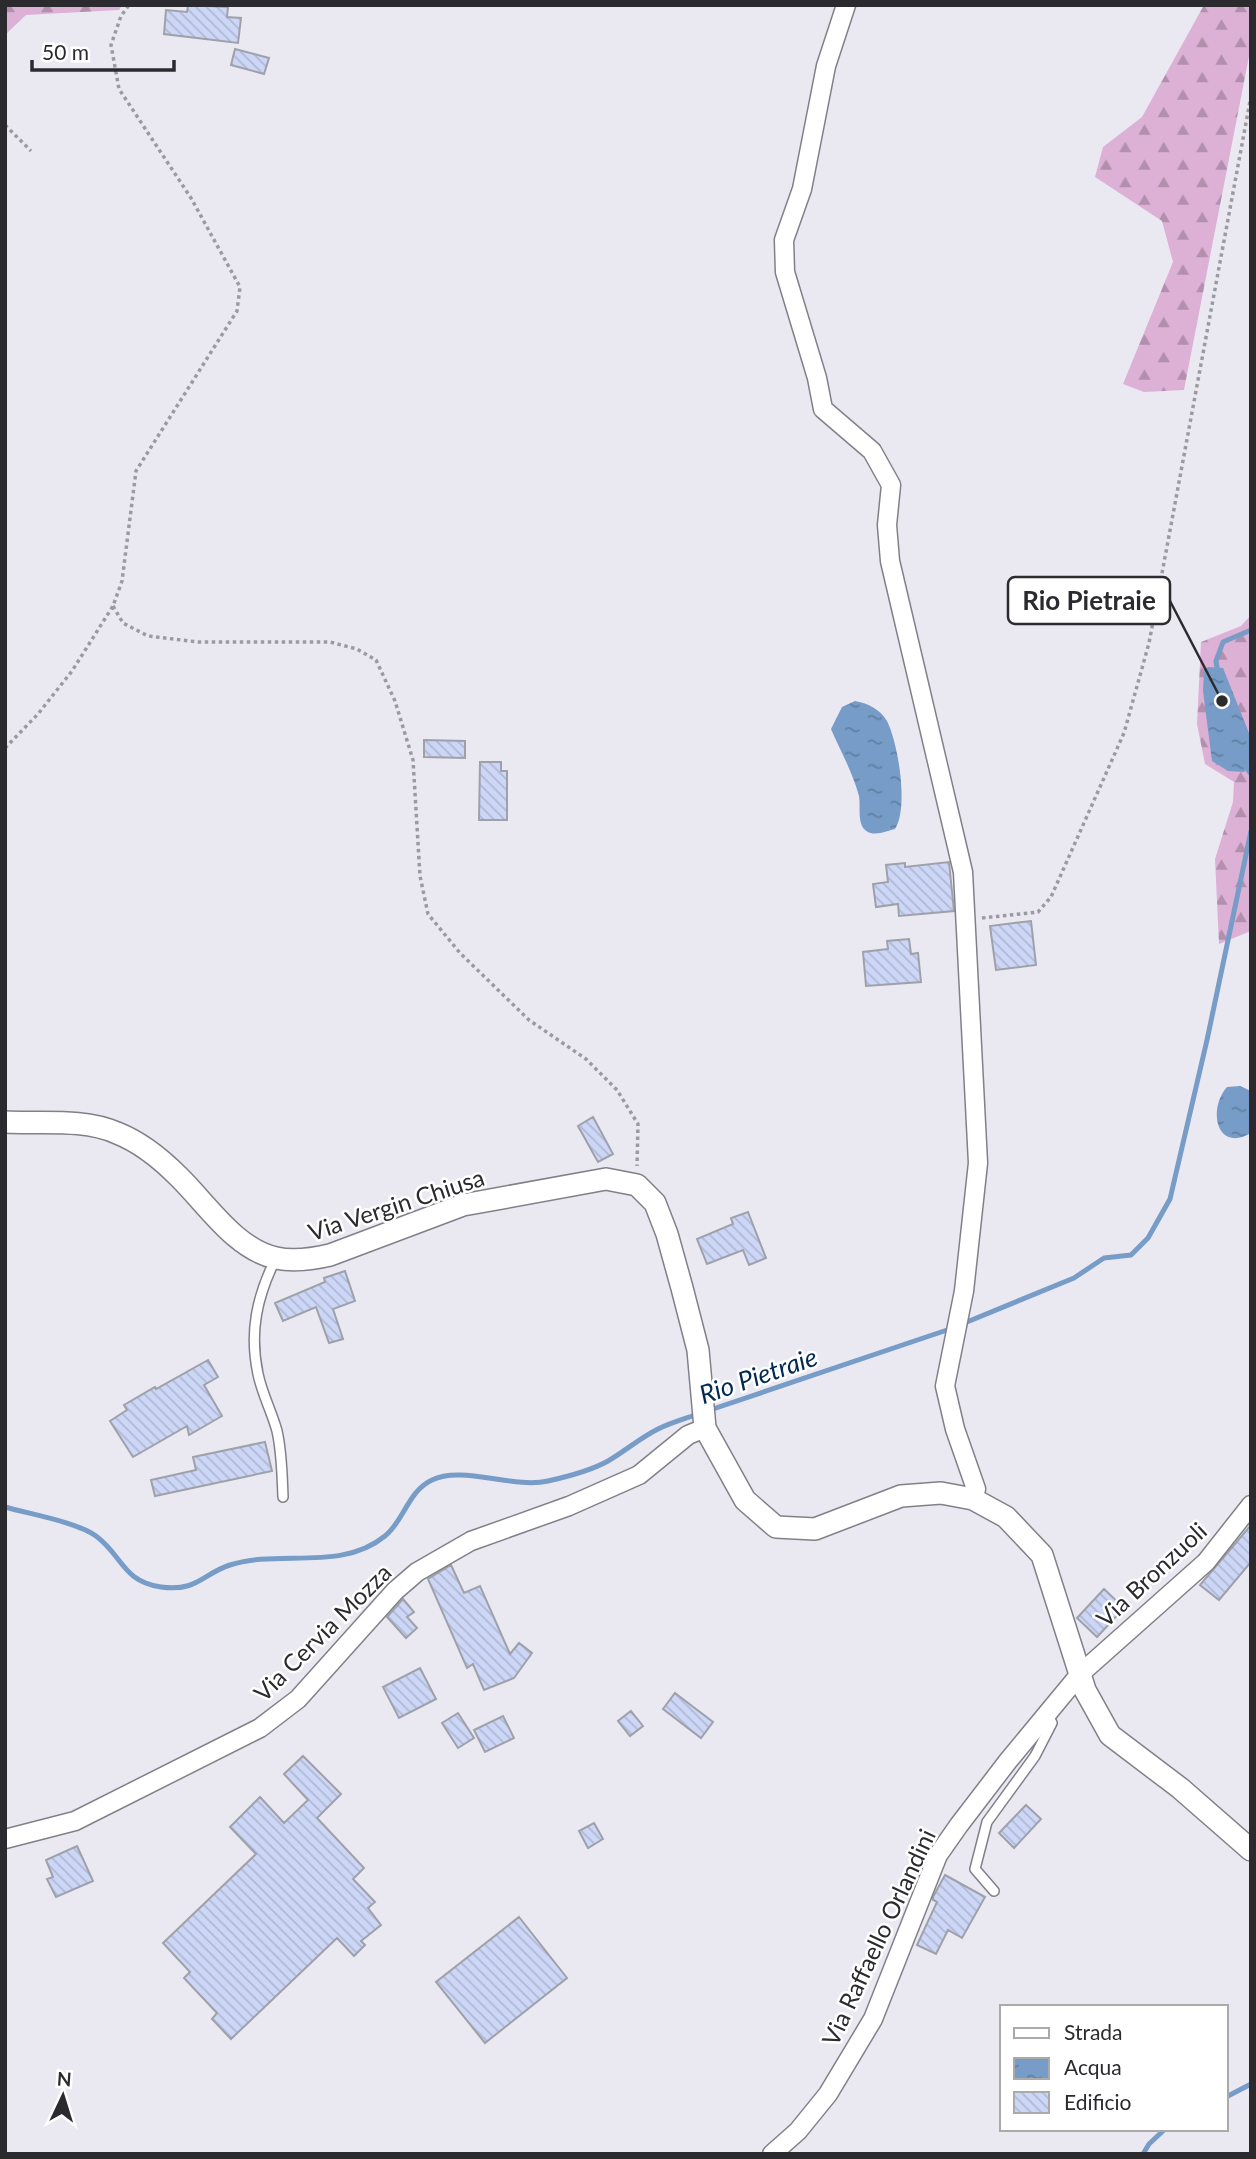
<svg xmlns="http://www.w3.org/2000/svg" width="1256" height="2159" font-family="Lato,sans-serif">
<defs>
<pattern id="forest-firs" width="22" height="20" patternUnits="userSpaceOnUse" patternTransform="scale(1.75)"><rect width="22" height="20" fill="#ddb0d6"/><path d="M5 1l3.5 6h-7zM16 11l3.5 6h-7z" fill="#b38fae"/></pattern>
<pattern id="water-ripples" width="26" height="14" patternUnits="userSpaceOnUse" patternTransform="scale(1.75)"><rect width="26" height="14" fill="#769cc7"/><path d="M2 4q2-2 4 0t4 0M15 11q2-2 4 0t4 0" fill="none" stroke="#617fa2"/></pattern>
<pattern id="building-back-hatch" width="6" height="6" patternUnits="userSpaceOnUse" patternTransform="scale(1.75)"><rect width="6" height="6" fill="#ccd6f6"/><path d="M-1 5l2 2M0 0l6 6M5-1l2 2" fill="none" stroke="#afb8d3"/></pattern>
</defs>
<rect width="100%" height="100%" fill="#eae9f2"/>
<path fill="url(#forest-firs)" d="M5 5H122L119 10 26 15 5 35Z
M1204 5H1251V46L1184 390 1144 392 1123 384 1173 262 1162 221 1095 177 1103 147 1142 117Z
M1251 615V931L1219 944 1215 859 1233 802 1234 782 1205 764 1197 724 1201 642 1241 626Z"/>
<path fill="url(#water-ripples)" d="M1208 667 1223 668 1251 738V763L1244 772 1228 771 1212 761 1203 691 1204 670Z
M855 701C867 703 880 709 887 721 898 743 909 807 895 829 887 831 876 836 868 832 856 826 861 807 859 796 853 773 840 750 831 729L842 707Z
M1240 1086 1251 1091V1133C1217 1153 1207 1110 1227 1087Z"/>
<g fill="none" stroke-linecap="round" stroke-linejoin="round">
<path stroke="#769cc7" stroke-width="5" d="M1218 674 1216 661 1223 642 1251 630
M1243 763 1251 774
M962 1324 1074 1278 1104 1258 1131 1255 1148 1238 1170 1199 1207 1040 1251 831
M710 1410 953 1328
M5 1507C29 1514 77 1522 96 1536 123 1556 122 1581 161 1587 197 1592 202 1574 230 1565 279 1549 341 1572 385 1536 404 1521 408 1491 432 1480 462 1465 513 1489 548 1481 566 1477 592 1470 608 1461 625 1451 640 1438 658 1429 670 1423 684 1419 698 1414
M1226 2097 1251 2084
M1143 2154 1149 2144 1165 2129"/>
</g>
<path fill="url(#building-back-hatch)" stroke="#9fa1aa" stroke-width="2" d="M188 5 228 7 227 17 241 18 238 43 164 34 166 10 187 12Z
M235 49 269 58 264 74 231 65Z
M424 740 465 741V758L424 757Z
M480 762H501V771H507V820H479Z
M949 862 954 911 899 916 898 904 876 907 873 884 888 882 886 865 905 863V867Z
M1031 921 1036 965 996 970 990 926Z
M909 939 911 954 918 953 921 982 866 986 863 952 888 949 887 941Z
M593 1117 613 1154 598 1162 578 1126Z
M748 1212 766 1258 749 1265 743 1250 707 1264 697 1239 733 1224 731 1218Z
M345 1271 355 1301 333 1309 343 1339 329 1343 316 1307 283 1321 275 1303 325 1282 324 1278Z
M208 1360 218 1377 204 1385 222 1416 189 1435 187 1426 133 1457 110 1421 127 1410 124 1405 155 1387 156 1389Z
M265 1442 272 1471 155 1496 151 1480 196 1470 193 1457Z
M1251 1525V1562L1219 1600 1200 1585Z
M451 1565 464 1593 480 1586 510 1654 519 1643 532 1653 514 1678 484 1690 473 1664 467 1668 428 1579Z
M1104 1589 1124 1608 1097 1637 1077 1618Z
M403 1599 414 1612 407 1617 417 1628 406 1638 387 1617Z
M420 1668 436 1699 399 1718 383 1687Z
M675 1693 713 1722 701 1738 663 1709Z
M631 1711 643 1726 630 1736 618 1721Z
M458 1713 474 1738 458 1748 442 1723Z
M503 1716 514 1738 485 1752 474 1730Z
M303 1756 341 1794 317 1818 364 1868 353 1879 375 1902 368 1908 381 1925 361 1941 365 1945 354 1956 337 1938 231 2039 212 2019 217 2013 184 1978 190 1972 163 1943 256 1854 230 1827 260 1797 284 1823 308 1800 284 1774Z
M1026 1805 1041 1819 1014 1848 999 1833Z
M594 1823 603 1839 588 1848 579 1831Z
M77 1846 93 1881 56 1897 47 1879 53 1877 46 1860Z
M945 1875 985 1897 962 1938 948 1930 936 1954 917 1945 937 1902 933 1900V1897Z
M519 1917 567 1978 485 2043 436 1982Z"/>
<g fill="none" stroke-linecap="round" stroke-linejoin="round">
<defs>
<path id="service" d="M276 1258C257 1296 249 1332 258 1374 262 1394 272 1412 277 1431 282 1453 282 1475 283 1497
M994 1891 975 1869 987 1822 1035 1756 1052 1723 1047 1714"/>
<path id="minor" d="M846 5 826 66 802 189 784 240 785 272 817 378 823 409 872 451 891 485 887 525 890 561 963 872 978 1163 964 1291 945 1386 955 1429 976 1489 973 1499
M5 1839 75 1821 260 1728 298 1699 395 1591 417 1572 471 1541 569 1506 639 1475 688 1435 705 1428
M772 2154 798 2131 828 2094 873 2019 938 1855 959 1825 1008 1761 1080 1674 1206 1562 1251 1505"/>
<path id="tertiary" d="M5 1122C41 1124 84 1118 117 1133 140 1142 161 1159 178 1176 207 1204 235 1249 276 1258 294 1262 313 1259 330 1255L463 1205 606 1179 637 1185 655 1203 667 1234 682 1288 698 1350 705 1428 745 1500 776 1527 815 1529 901 1496 941 1493 973 1499 1006 1517 1042 1555 1085 1690 1110 1735 1180 1788 1251 1850"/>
</defs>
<use href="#service" stroke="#818089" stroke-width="12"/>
<use href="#minor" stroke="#818089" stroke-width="21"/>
<use href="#tertiary" stroke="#818089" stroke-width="24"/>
<path stroke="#9b9aa1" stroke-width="3.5" stroke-dasharray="3.5 3.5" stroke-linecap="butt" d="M5 125 31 151
M113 606 123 623 148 636 198 642H330L357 649 376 660 395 701 413 760 420 876 428 914 460 953 529 1020 586 1059 617 1090 638 1124 637 1166
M5 748 38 714 72 671 113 606 122 581 136 471 237 311 240 287 191 198 119 89 111 45 121 16 129 5
M982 918 1038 912 1051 897 1124 733 1149 643 1251 96"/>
<use href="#service" stroke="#fff" stroke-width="9"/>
<use href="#minor" stroke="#fff" stroke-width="18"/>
<use href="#tertiary" stroke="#fff" stroke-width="21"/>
</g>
<g text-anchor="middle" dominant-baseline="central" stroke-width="5" stroke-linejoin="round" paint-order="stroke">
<g font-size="24" fill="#2b2a2e" stroke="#fff">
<text transform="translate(396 1204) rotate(-18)">Via Vergin Chiusa</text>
<text transform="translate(1151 1574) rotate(-43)">Via Bronzuoli</text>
<text transform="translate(322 1632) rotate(-45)">Via Cervia Mozza</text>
<text transform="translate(878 1937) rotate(-65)">Via Raffaello Orlandini</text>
</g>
<g font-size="26" font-style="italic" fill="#002a52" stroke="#fff">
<text transform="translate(758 1375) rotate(-19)">Rio Pietraie</text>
</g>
</g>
<path fill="none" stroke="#2b2a2e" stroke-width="2.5" d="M1222 701L1170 601"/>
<circle fill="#2b2a2e" stroke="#fff" stroke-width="2.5" cx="1222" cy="701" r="7"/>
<rect fill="#fff" stroke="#2b2a2e" stroke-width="2.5" x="1008" y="577" width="162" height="47" rx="7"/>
<g font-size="26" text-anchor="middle" font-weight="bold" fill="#2b2a2e">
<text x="1089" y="610">Rio Pietraie</text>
</g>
<rect width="1256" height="2159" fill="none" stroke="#2b2a2e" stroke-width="14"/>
<rect x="1000" y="2005" width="228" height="126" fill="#ffffff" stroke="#aaaaab" stroke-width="2"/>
<rect x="1014" y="2028" width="35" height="10" fill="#ffffff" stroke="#aaaaab" stroke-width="2"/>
<text x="1064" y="2040" font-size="21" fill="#2b2a2e">Strada</text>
<rect x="1014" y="2058" width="35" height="21" fill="url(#water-ripples)" stroke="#aaaaab" stroke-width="2"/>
<text x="1064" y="2075" font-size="21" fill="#2b2a2e">Acqua</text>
<rect x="1014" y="2092" width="35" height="21" fill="url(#building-back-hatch)" stroke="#aaaaab" stroke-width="2"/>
<text x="1064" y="2110" font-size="21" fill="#2b2a2e">Edificio</text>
<g transform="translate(63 2096) rotate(4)" stroke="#ffffff" stroke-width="5" paint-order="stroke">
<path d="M0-5L12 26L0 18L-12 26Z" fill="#2b2a2e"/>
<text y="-10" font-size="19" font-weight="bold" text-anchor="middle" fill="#2b2a2e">N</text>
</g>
<path d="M32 60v10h142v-10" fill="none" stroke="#2b2a2e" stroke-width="3.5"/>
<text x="42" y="60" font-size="21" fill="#2b2a2e" stroke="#ffffff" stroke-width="5" paint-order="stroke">50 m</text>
</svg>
